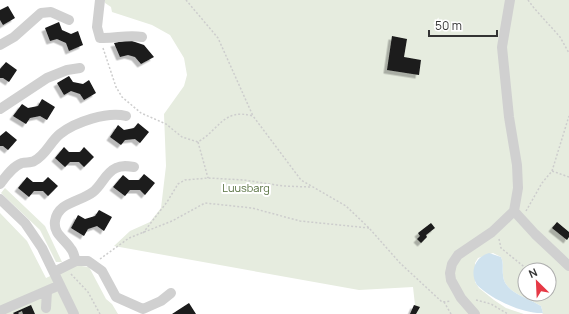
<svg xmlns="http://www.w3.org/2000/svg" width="569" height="314" font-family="Manrope,sans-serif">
<defs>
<filter id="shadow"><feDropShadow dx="-3.5" dy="3.5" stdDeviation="0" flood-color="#0004"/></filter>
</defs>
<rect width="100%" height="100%" fill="#fff"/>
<path fill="#e6ecdf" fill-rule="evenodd" d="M105 0H569V314H542L543 313 541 306C529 298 504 293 503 275 502 268 504 264 501 257L493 253 478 258 475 263V282L479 288 494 300 506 308 524 314H416L413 287 359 290 114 246 130 231 150 222 161 208 166 166 164 114 184 86 187 75 184 58 170 35 152 25 112 12 111 7 105 3ZM525 270H549V294H525Z
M5 188 45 226 62 262H56L40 230 1 193Z
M0 213 27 241 46 278 74 265 89 267 106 299 112 304 118 314H0Z"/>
<path fill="#cfe2ee" d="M489 253 501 257C504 264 502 268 503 275 504 293 529 298 541 306L543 313C523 314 491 299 477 285 469 272 475 257 489 253Z"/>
<path fill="#1a1a1a" filter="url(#shadow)" d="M8 6 15 18 3 25 0 20V10Z
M59 22 62 30 71 34 78 31 83 45 69 51 66 43 57 39 50 41 45 28Z
M392 36 407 39 404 57 421 60 419 75 387 70Z
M129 40 144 45 154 57 141 64 135 57 128 55 120 57 114 43Z
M6 62 17 70 9 82 3 78H0V69Z
M69 76 73 82 83 84 89 80 96 93 84 100 80 94 71 91 64 95 57 83Z
M42 99 55 107 47 120 40 116 30 118 26 124 13 116 22 104 28 108 38 106Z
M138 123 149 132 140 143 135 139 125 140 121 145 110 137 118 125 124 130 134 128Z
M6 131 17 140 8 150 3 146H0V136Z
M64 147 69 152H80L84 147 94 157 84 167 79 162H70L65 167 55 158Z
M144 174 155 183 145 195 140 190H130L125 196 113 187 123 175 129 180H139Z
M27 177 33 182H43L48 177 58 186 48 196 43 191H34L29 197 18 188Z
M99 210 112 217 104 231 97 226 88 229 84 236 71 228 78 215 85 219 95 216Z
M557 222 569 232V237L567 240 552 228Z
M431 223 435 228 426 235 427 237 421 243 417 239 420 236 418 233Z
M189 303 196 314H172Z
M31 305 35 314H23L22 311 18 313 19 314H14L13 313Z
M414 305 420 307 416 314H410Z"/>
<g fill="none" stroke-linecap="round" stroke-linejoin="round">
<path stroke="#cdcdcd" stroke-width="1.5" stroke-dasharray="2 2" stroke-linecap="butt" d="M186 0 218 38 253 116
M528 0 534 8 560 37 569 53
M103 48 116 87 122 97 141 113 166 124 182 137 198 142C220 129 223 108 253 116L301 180 346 206 369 228 400 263 442 302 451 301
M198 142 208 178
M552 171 569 116
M526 211 542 183 552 171 569 177
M143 233 167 202 178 184 185 180 208 178 244 180 283 186 310 187
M499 239 501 248 528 270
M100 259 129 238 172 221 205 203 252 208 300 221 369 228
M71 274 88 292 100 314
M549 289 553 293
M476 300 491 304 508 314
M444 302 451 314"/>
<path stroke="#d0d0d0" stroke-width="10" d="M100 0 97 27 100 38C115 39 127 34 142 37
M0 45 14 37 41 13 51 12 69 20
M0 109 47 78 67 70 80 68
M0 184C6 176 13 166 22 163 26 162 31 163 34 161 46 155 50 142 60 134 75 122 108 111 126 116
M0 199 25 223 42 248 74 314
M514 211 535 234 569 266
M76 261C74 257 74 252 71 249 65 239 53 234 55 221 58 202 80 202 93 192 102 185 105 173 116 168 122 165 128 166 134 167
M54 272 76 261H88L102 271 116 297 143 309 161 301 171 293
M46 308 47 291
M0 311 60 285
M475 314 461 298 451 280 450 273 452 264 458 255 492 232 514 211 518 188 517 165 509 117 502 47 510 0"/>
</g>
<g text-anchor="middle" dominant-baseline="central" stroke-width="4" stroke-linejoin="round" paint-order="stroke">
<g font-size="11" fill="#56703f" stroke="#fff">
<text x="246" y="187">Luusbarg</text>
</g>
</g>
<g transform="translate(537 282) rotate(336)"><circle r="19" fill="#ffffff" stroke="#adadad"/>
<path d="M0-3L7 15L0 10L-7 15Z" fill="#e63946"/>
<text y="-6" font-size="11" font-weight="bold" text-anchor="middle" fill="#333333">N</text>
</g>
<path d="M429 30v6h68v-6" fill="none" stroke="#333333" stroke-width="2"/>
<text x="435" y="30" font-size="12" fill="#333333" stroke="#ffffff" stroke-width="3" paint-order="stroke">50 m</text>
</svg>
